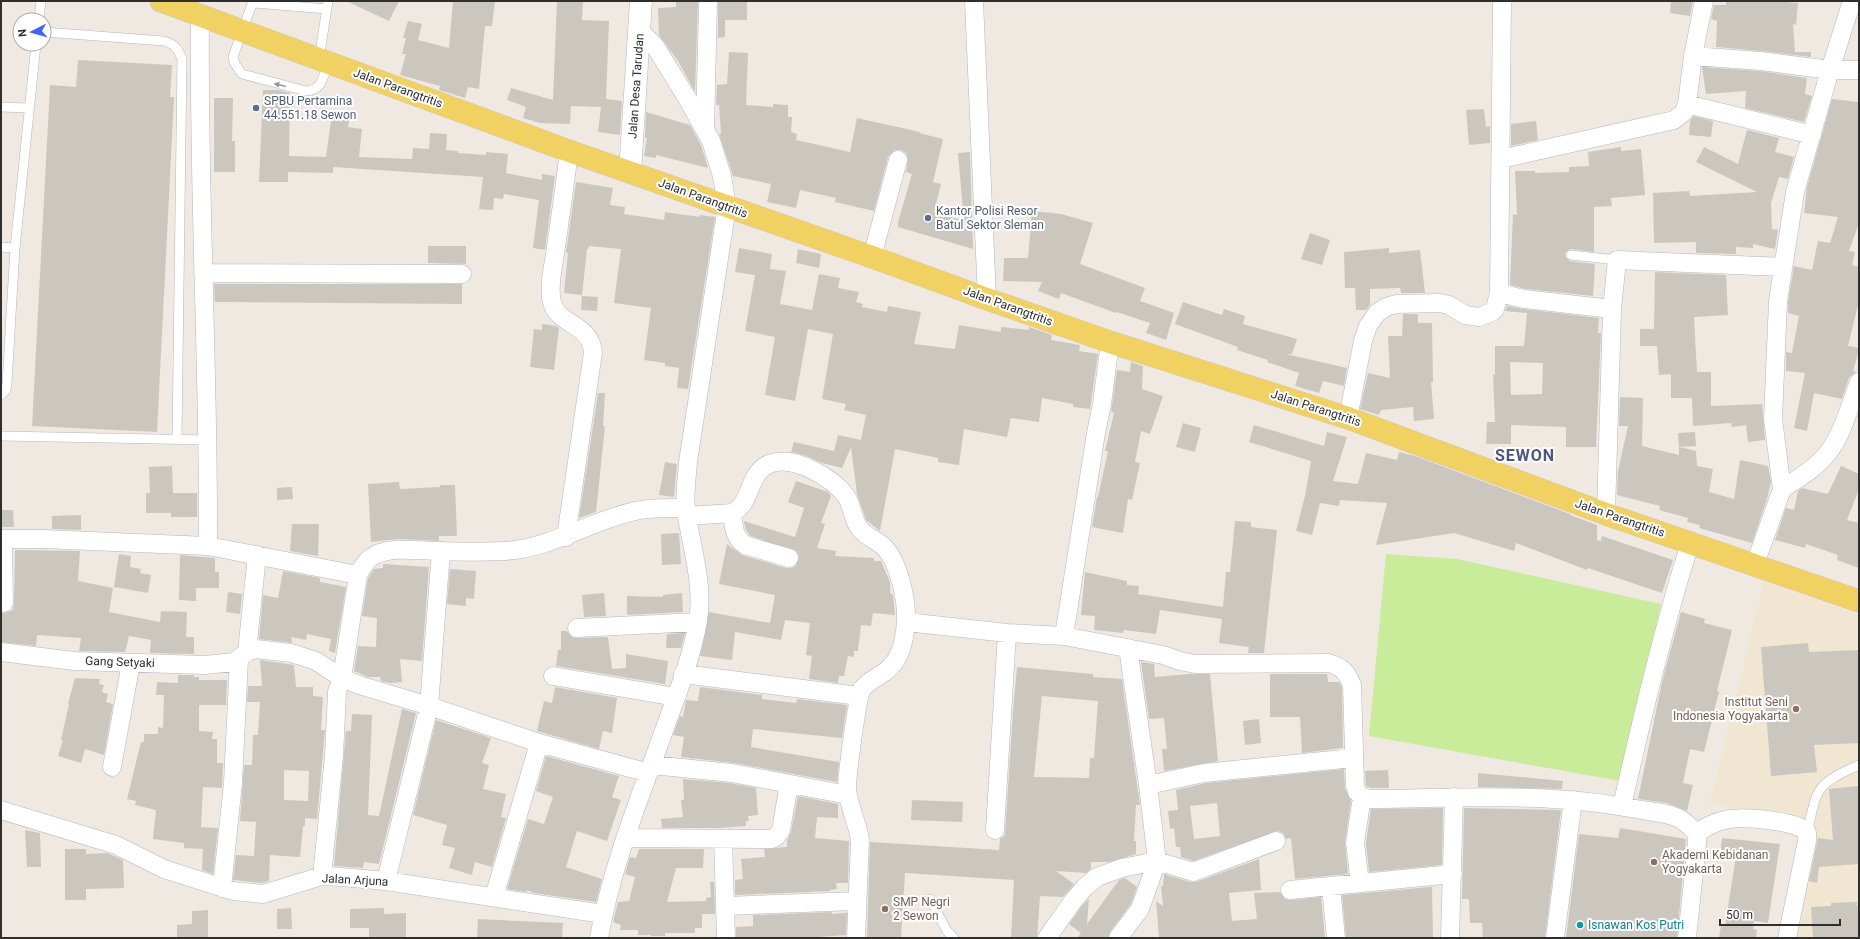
<svg xmlns="http://www.w3.org/2000/svg" width="1860" height="939" font-family="Roboto,sans-serif">
<rect width="100%" height="100%" fill="#efe9e1"/>
<path fill="#f0e6d1" d="M1764 581 1859 615V938H1791L1807 824 1710 803Z"/>
<path fill="#c9ec9a" d="M1386 554 1457 559 1661 604 1620 781 1369 736Z"/>
<path fill="#cbc7bf" fill-rule="evenodd" d="M346 1H399L389 21Z
M453 1H495L492 26H485L479 89 468 87 465 98 439 90 440 86 400 75 406 54H402L406 38H403L408 21 422 24 418 40 449 48Z
M557 1H583L582 20 609 21 606 99 622 101 620 135 598 132 601 107 571 106 570 124 540 123 523 118 526 107 507 100 511 88 553 100Z
M676 1H698L695 92 678 61 659 35 658 8 676 7Z
M718 1H747V20H725V37L718 38Z
M1671 1H1693L1690 16 1670 13Z
M1726 1H1776L1798 3 1796 25 1793 24 1795 52H1811V57L1762 51 1716 47 1717 21 1711 19 1714 5H1726Z
M729 52 748 53 746 105 773 107V104L788 105V117H792L791 132 797 134 796 140 850 152 857 118 920 132 919 133 943 139 933 182 941 184 934 212 964 221 958 153 970 152 973 249 898 227V222L912 174 906 172 908 158 906 153 901 150H895L888 157 874 211 835 202 836 198 800 190 796 208 767 202 771 184 733 176 719 134H721L719 105H716L717 85 727 84Z
M78 60 172 65 170 97H174L157 432 32 426 50 85 76 87Z
M1702 67 1760 71 1807 78 1805 94 1812 96 1804 122 1745 108 1746 91 1706 94Z
M263 90H279L290 93 289 156 326 157 332 114 350 116 348 127 362 129 359 157 412 159 413 148 429 149 430 133 447 134 446 150 458 151V153L486 155V152L508 154 506 173 542 180V174L555 176 545 250 533 248 539 200 504 194 503 199 494 198 493 210 479 209 483 177 333 167V173L288 172V182H259Z
M214 98H233L232 141H235V172H214Z
M1832 99 1859 102V223L1849 251 1855 252 1852 265 1859 267V301L1848 346 1859 348V350L1853 371 1856 372 1849 378 1842 399 1814 393 1807 431 1794 428 1805 373 1786 371V352L1792 353 1799 316 1788 313V302L1794 266 1812 270 1818 241 1830 243 1838 217 1804 213 1807 187Z
M1484 109 1486 127 1490 126V143L1469 145 1466 110Z
M646 112 690 125 701 145 708 168 656 155V158L644 156 647 138H645Z
M1693 116 1713 121 1711 137 1689 135 1690 121Z
M1536 121 1538 140 1511 146V124Z
M1747 130 1779 138 1775 152 1794 157 1788 179 1779 177 1771 203 1772 229 1778 230 1775 249 1753 244V248L1736 247V254L1696 253V242L1654 243 1653 193 1689 191 1690 196 1757 192 1696 162 1704 147 1738 164Z
M1621 147V151L1641 149 1645 195 1611 198 1612 206 1594 207V252L1571 249 1568 250 1565 254 1566 258 1570 261 1595 264 1593 296 1526 289 1510 285 1513 214 1517 215 1515 171H1535V173L1569 172V167L1589 166 1588 152Z
M576 182 613 188 610 205 625 207 624 214 664 220 665 212 700 217V215L715 217 688 389 677 388 679 368 665 366V363L644 360 651 308 614 303 621 249 589 246 588 249H587L582 295 564 293 568 253 566 252Z
M1032 211 1061 214 1093 223 1080 264 1145 288 1140 301 1174 313 1166 340 1146 333 1150 323 1117 312 1116 313 1061 293 1059 299 1038 291 1042 282 1003 281 1004 258H1028Z
M1310 233 1330 240 1322 265 1301 259Z
M428 246H466V264L428 263Z
M739 248 772 254 770 269 786 271 780 304 812 310 819 274 840 278 838 288 859 292 856 302 863 304 862 307 887 312 888 306 921 312 914 344 955 349 959 325 1001 332V327L1029 330V327L1052 335 1051 340 1080 345 1079 351 1098 354 1090 409 1073 407V404L1042 398 1039 422 1011 418 1007 437 964 429 959 465 938 462V458L895 449 880 531 866 520 857 494 851 447 842 468 822 463 806 456 791 452 794 442 834 451 838 435 861 440 866 415 844 410 846 404 822 399 833 334 808 329 795 401 765 395 775 337 745 331 755 275 735 272Z
M1389 248V253L1420 250 1425 293H1401L1400 288 1370 289V305L1366 310H1356L1355 288H1345L1344 252Z
M798 249 821 254 819 268 796 263Z
M1655 272 1726 275 1728 315 1694 317 1697 372H1711V406L1762 404 1765 440 1748 442 1746 425 1732 427 1731 423 1693 426 1692 398H1671V374L1659 375 1657 346H1640V329H1654Z
M214 284H462V304L215 302Z
M582 296 598 297 597 311 581 310Z
M1183 302 1222 315 1224 309 1245 316 1243 324 1297 339 1292 354H1286L1347 368 1344 386 1323 381 1319 393 1295 386 1299 373 1267 362 1268 360 1237 350 1238 347 1175 324Z
M1507 306 1523 309 1599 318 1598 333H1601L1596 447H1566V427L1511 425V444H1486L1487 422H1495L1493 375 1495 374V346H1524L1527 313 1505 311ZM1510 362 1543 363 1542 394 1511 395Z
M1403 314H1418V323H1432L1433 382H1431L1434 419 1414 421 1413 407 1381 410 1379 415 1360 409 1368 373 1390 378 1388 336H1402Z
M542 324 556 326 559 328 554 370 530 367 534 329 542 330Z
M1131 362 1143 366 1142 389 1163 396 1150 434 1141 431 1135 462 1140 463 1132 500 1128 499 1123 533 1092 527 1097 497H1098L1108 451H1105L1114 413 1111 412 1117 370 1130 372Z
M598 393H605L603 426H605L596 512 579 518Z
M1620 397 1643 398 1642 446 1679 455V447L1696 451 1697 466 1713 469 1709 492 1734 499 1740 460 1768 466 1771 482 1767 499 1752 543 1699 528 1700 525 1687 522 1688 518 1659 510 1660 506 1617 495 1618 471 1628 426H1619Z
M1183 423 1201 428 1195 452 1176 447Z
M1254 425 1324 446 1327 432 1347 437 1333 481 1358 484 1366 453 1397 460 1399 452 1415 456 1570 514V515L1597 525V540L1601 541 1602 536 1673 560 1662 593 1588 568 1587 570 1516 543 1514 551 1454 533 1376 545 1387 503 1340 500 1339 506 1320 503 1312 535 1296 531 1305 496 1311 461 1249 442Z
M1695 432 1696 446 1679 447 1678 433Z
M665 462 677 464 674 497 659 495Z
M172 466 173 493H197V517H171V513H146V493H150L149 467Z
M1841 466 1859 474V489L1847 520 1859 523V568L1837 560 1838 555 1806 544 1805 548 1775 540 1786 508 1794 510 1798 491 1802 488 1828 494Z
M796 481 828 492 831 496 821 523 825 524 817 548 836 551 835 556 874 558V561H881L890 582V593L893 595 895 615 873 613 871 626 861 625 858 651H854V657L848 656 844 676H839L838 683 809 679 812 656 806 655 810 623 785 620 781 640 735 632 732 660 700 656 709 612 770 623 775 595 719 584 727 544 742 555 786 568H792L796 565 799 556 796 551 750 536 746 530 744 522V521L795 537 804 508 788 502Z
M399 482 400 489 440 487V485H455L457 536H439V541L398 539 371 542 368 484Z
M292 487 293 499 277 500V488Z
M1 510H13L14 527H1Z
M81 515V530L52 529V516Z
M1235 521 1251 522V527L1277 530 1264 653H1248L1249 647 1219 643 1222 619 1160 610 1156 634 1124 630 1123 633 1094 630 1095 616 1081 615 1085 572 1127 581V585L1139 586 1138 594 1223 607 1226 572H1230Z
M292 524H319L318 556 290 551Z
M679 533 681 564 662 565 661 534Z
M15 550 80 551 78 581 113 588 109 612 160 622 161 611 187 612 186 637H194V654L150 653 151 640 129 636 125 652 79 651 81 638 37 635 36 646 1 642V613H5L13 610 14 603Z
M119 554 131 556 130 567 141 569 140 573 151 575 148 593 114 587Z
M180 555 215 558V572H219V588H196V601L179 600Z
M383 564 429 567 422 661 400 659 402 682 390 683 381 681 380 677H368L354 671 358 646 376 647 377 618 362 616 368 578 374 569 383 568Z
M450 569 476 571 474 599 466 598V606L447 604Z
M283 571 320 578V582L346 587 335 653 329 651 331 639 307 634 306 640 291 637 292 643 259 639 263 595 278 598Z
M228 592 242 594 240 614 226 612Z
M604 593 606 616 584 617 582 595Z
M682 593 683 612 627 615V596L663 597V595Z
M1681 612 1705 619 1704 623 1732 630 1717 691 1719 692 1704 752 1690 749 1683 783 1693 785 1687 811 1667 803 1638 799 1662 682Z
M561 631H567L572 637 577 638 608 637 612 669 626 668V654L668 661 665 684 556 666 558 650H561Z
M685 633 681 648H666L667 634Z
M1808 643 1809 652 1859 650V743L1814 745 1817 772 1771 776 1761 647Z
M260 660 294 665 296 687H313V696L323 697 321 730H325L317 819 305 818V826H303L300 857 270 855 269 881 262 883 233 880 236 855 254 856 256 822 240 821 244 765H252L253 735H258L260 702H247L248 686H262ZM284 770 309 771 308 801 284 800Z
M1141 662 1154 664 1155 677 1189 674H1210L1218 761 1164 771 1162 749H1167L1164 718 1149 719Z
M1017 667 1093 674V677L1122 679 1140 805H1136L1134 841H1136V854L1109 862H1091V869L1086 873 1056 871 1074 884 1063 897 1040 896 1037 938H1011L1014 880 905 873 901 938H867L870 842 999 850 1000 839 1005 835 1013 711ZM1042 696 1098 701 1094 758H1090L1089 778 1034 777Z
M1270 674H1327L1328 682H1339L1342 687 1343 748 1302 753 1300 717H1270Z
M178 675H194V677H199V680H227L226 705H199V731L213 732 212 739H217V763H223L222 788 203 787 201 827 218 828 213 874 202 870 203 849 184 848V843L153 839 156 810 135 805 136 801 127 799 141 742H144V734H158V727L163 728 164 695H156L157 682 178 683Z
M75 678 100 679 99 684 104 685 102 692 108 694 106 702 113 704 104 755 85 749 81 763 58 756 63 740H61L69 704H68Z
M555 687 617 698 612 733 603 731 599 749 537 731 544 701 552 703Z
M700 687 762 695V699L796 703 797 699 847 705 842 738 753 729 751 747 839 762 837 782 734 763 681 757 684 737 673 735 680 716 683 717 686 700 698 701Z
M402 709 416 713 379 864 364 862 363 868 334 866 346 731H351L352 714 372 715 368 815 379 816Z
M1259 719 1261 743 1245 745 1243 721Z
M436 720 491 738 482 763 489 765 483 789 506 794 501 817 506 818 492 867 475 862 472 875 449 868 455 848 442 845 447 825 413 815Z
M546 756 619 776 612 797 621 800 607 841 577 831 566 867 602 879 596 902 534 893 527 890V892L507 889 528 819 544 824 553 797 536 791Z
M1344 769 1345 788 1351 801 1345 842 1348 874 1295 879 1291 838 1286 839 1283 833 1277 831 1193 861 1181 857 1180 847H1176L1174 828 1170 829 1168 811 1178 810 1176 790 1206 783ZM1217 803 1220 836 1194 839 1190 806Z
M1388 770 1389 788H1371L1366 786 1365 771Z
M1478 773 1563 781 1562 789 1478 787Z
M683 779 730 783 777 792 756 788 758 815 748 816 749 821H746V826L720 828H662L661 819 683 817 681 800H684Z
M1859 786V864L1819 867 1817 883 1809 881 1818 838 1833 840 1829 789Z
M798 796 838 804V818L817 817 815 838 849 841 848 883H836L837 889 830 890 831 891 735 895V880L743 879 741 859 765 857 764 849 787 847V840L791 832Z
M912 800 963 802 962 822 911 820Z
M1443 808 1442 865 1369 872 1366 843 1371 809Z
M1464 808 1561 810 1545 938H1483L1482 923H1470L1469 899H1462Z
M1620 828 1686 839 1677 938H1566L1579 834 1618 838Z
M25 830 40 833 41 867H27Z
M1722 838 1780 844 1768 923 1754 921 1753 929 1757 930 1756 938H1719L1721 925 1725 926 1736 856 1720 855Z
M65 849H86V854L107 853 123 860 124 888 86 889V900H65Z
M639 849H704L703 868H676L667 902 706 901V898L711 897 710 882H714L715 914H702V928H695V933H665V936H651V935H638V930H620L621 925 613 922 618 902 629 901 635 877 625 874 630 857 636 858Z
M1259 859 1261 890 1229 893 1232 921 1257 919 1254 893 1280 892 1285 899 1291 900 1321 897 1325 938H1159L1156 901 1163 906 1161 886H1163L1164 874 1190 882H1196Z
M1125 878 1137 887 1131 904 1110 932 1108 938H1077L1081 933 1069 924 1081 907 1089 899 1087 924 1119 880Z
M1441 886 1432 887 1433 938H1346L1342 895Z
M1857 902V906H1859V938H1813L1811 907 1831 906V903Z
M291 908 292 929H277V909Z
M384 908V914L406 913V938H369V928H350V909Z
M208 910V938H177V925L192 924V911Z
M832 912V914L847 913 846 935 805 938H736V927L753 926V915Z
M478 919 563 923 562 938H477Z"/>
<g fill="none" stroke-linecap="round" stroke-linejoin="round">
<defs>
<path id="service" d="M253 1 233 57 235 64 242 74 306 91C323 90 323 76 328 63
M253 3 327 9
M39 20 41 1
M44 32 164 41C175 44 178 49 182 59L177 439
M319 59 328 1
M1 107 29 108
M1 247 15 248
M1571 255 1617 260
M1 395 6 390 7 383 15 248 36 44
M1 436 209 440
M1807 832C1811 819 1812 805 1818 793 1825 779 1846 771 1859 765
M930 899 947 931 954 938"/>
<path id="minor" d="M974 1 987 299
M200 15C198 192 209 369 208 546
M1693 56 1761 61 1830 70H1859
M1687 104 1812 135
M705 129 708 1
M1501 159 1674 120 1684 112 1687 104 1693 56 1704 1
M872 257 898 160
M203 273 462 274
M1499 293 1524 299 1612 309
M1348 418 1363 341 1368 326 1377 313 1386 307 1396 304 1440 303 1449 305 1465 315 1479 317 1492 312 1495 309 1499 293 1502 1
M1782 489C1799 478 1818 467 1830 450 1844 430 1850 405 1859 382
M732 513C734 526 733 537 745 545L789 558
M1606 514 1612 309 1617 260 1783 267
M687 516 732 513C753 504 747 470 772 463 795 456 833 478 846 496 853 506 852 520 860 529 866 537 877 540 884 547 899 562 907 601 906 621 905 639 901 660 886 671 878 677 868 681 862 689 857 697 847 776 847 788 848 805 858 823 860 840L856 938
M566 537 593 352C590 323 557 325 552 302 548 288 553 268 555 254 560 219 565 185 569 151
M1 539H43L208 546 358 575
M3 539 4 603
M1755 564 1782 489 1773 419 1778 301 1795 192 1830 70 1852 1
M906 622 1007 633 1064 636 1163 655 1180 661 1195 664 1329 663C1342 667 1347 672 1352 685L1355 785 1357 792 1362 797 1355 843 1360 883
M577 628 698 622
M1064 636 1096 433 1102 404 1110 342
M1 652 74 661 205 665 234 662 247 652 256 649 291 653 316 661 342 678 359 685 429 706 539 743 649 773
M247 652 257 555
M683 674 859 696
M553 676 676 697
M652 765 732 773 848 795
M112 767 131 663
M1148 785 1204 773 1353 758
M1362 797 1370 799C1459 798 1548 792 1636 809 1650 812 1668 812 1680 819 1687 823 1691 828 1697 833 1706 827 1714 822 1725 820 1743 816 1794 820 1807 832V841L1787 938
M1622 806C1642 718 1663 629 1690 543
M1 810 116 845 164 869 233 891 263 894 322 876 341 877 386 881 603 914
M995 830 1007 633
M625 838 772 839 776 837 781 830 789 784
M723 839 726 938
M322 876 334 756 337 692 342 678 358 575C362 567 367 559 375 555 393 546 419 551 438 551 460 552 483 552 505 551 552 548 590 521 635 511 651 507 669 508 686 508
M386 881 429 706 441 551
M1331 887 1336 938
M222 888 233 783 239 659
M1290 890 1453 874
M494 897 539 743
M725 906 857 901
M599 938C612 863 642 793 667 722 679 690 692 655 698 621 704 583 691 547 686 510 684 494 687 478 688 462L727 206 722 176 711 141 687 98 655 46 639 30
M1047 938 1073 901 1085 887 1097 877 1122 868 1157 861 1193 872 1276 841
M1118 938 1140 909 1157 861 1148 785 1128 648
M1450 938 1454 797
M1555 938 1573 800
M1687 938 1697 843V833"/>
<path id="tertiary" d="M630 172 641 1"/>
<path id="primary" d="M161 1 569 151 872 257 987 299 1110 342 1348 418 1606 514 1859 601"/>
</defs>
<use href="#service" stroke="#b4b7c1" stroke-width="10"/>
<use href="#minor" stroke="#b4b7c1" stroke-width="19"/>
<use href="#tertiary" stroke="#b4b7c1" stroke-width="23"/>
<use href="#primary" stroke="#c9c9c9" stroke-width="23"/>
<use href="#service" stroke="#fff" stroke-width="9"/>
<use href="#minor" stroke="#fff" stroke-width="18"/>
<use href="#tertiary" stroke="#fff" stroke-width="22"/>
<use href="#primary" stroke="#f2d163" stroke-width="22"/>
</g>
<defs><path id="oneway-solid" d="M-6-.8H1V-3.2L6.5 0L1 3.2V.8H-6Z"/></defs>
<use fill="#969696" href="#oneway-solid" transform="translate(280 85) rotate(-166)"/>
<g fill="#5c6f8a" stroke="#fff" stroke-width="1.5">
<circle cx="256" cy="108" r="4"/>
<circle cx="928" cy="218" r="4"/>
</g>
<g fill="#8d6e63" stroke="#fff" stroke-width="1.5">
<circle cx="1796" cy="709" r="4"/>
<circle cx="1654" cy="862" r="4"/>
<circle cx="885" cy="909" r="4"/>
</g>
<circle fill="#0f9aa8" stroke="#fff" stroke-width="1.5" cx="1580" cy="925" r="4"/>
<g text-anchor="middle" dominant-baseline="central" stroke-width="4" stroke-linejoin="round" paint-order="stroke">
<g font-size="12" fill="#2e2e2e" stroke="#fff">
<text transform="translate(636 86) rotate(-86)">Jalan Desa Tarudan</text>
<text transform="translate(398 88) rotate(20)">Jalan Parangtritis</text>
<text transform="translate(703 198) rotate(20)">Jalan Parangtritis</text>
<text transform="translate(1008 306) rotate(20)">Jalan Parangtritis</text>
<text transform="translate(1316 408) rotate(18)">Jalan Parangtritis</text>
<text transform="translate(1620 518) rotate(19)">Jalan Parangtritis</text>
<text transform="translate(120 662) rotate(2)">Gang Setyaki</text>
<text transform="translate(355 880) rotate(3)">Jalan Arjuna</text>
</g>
<g font-size="12" fill="#4e5e75" stroke="#fff" text-anchor="start">
<text x="264" y="101">SPBU Pertamina<tspan x="264" dy="14">44.551.18 Sewon</tspan></text>
<text x="936" y="211">Kantor Polisi Resor<tspan x="936" dy="14">Batul Sektor Sleman</tspan></text>
</g>
<g font-size="12" fill="#785e54" stroke="#fff" text-anchor="start">
<text x="1788" y="702" text-anchor="end">Institut Seni<tspan x="1788" dy="14">Indonesia Yogyakarta</tspan></text>
<text x="1662" y="855">Akademi Kebidanan<tspan x="1662" dy="14">Yogyakarta</tspan></text>
<text x="893" y="902">SMP Negri<tspan x="893" dy="14">2 Sewon</tspan></text>
</g>
<g font-size="12" fill="#0d838f" stroke="#fff" text-anchor="start">
<text x="1588" y="925">Isnawan Kos Putri</text>
</g>
<g font-size="16" font-weight="bold" letter-spacing="1" fill="#4d5680" stroke="#fff">
<text x="1525" y="455">SEWON</text>
</g>
</g>
<rect width="1860" height="939" fill="none" stroke="#2e2e2e" stroke-width="4"/>
<g transform="translate(32 32) rotate(264)"><circle r="19" fill="#ffffff" stroke="#ababab"/>
<path d="M0-3L7 15L0 10L-7 15Z" fill="#4264fb"/>
<text y="-6" font-size="11" font-weight="bold" text-anchor="middle" fill="#2e2e2e">N</text>
</g>
<path d="M1720 919v6h120v-6" fill="none" stroke="#2e2e2e" stroke-width="2"/>
<text x="1726" y="919" font-size="12" fill="#2e2e2e" stroke="#ffffff" stroke-width="3" paint-order="stroke">50 m</text>
</svg>
